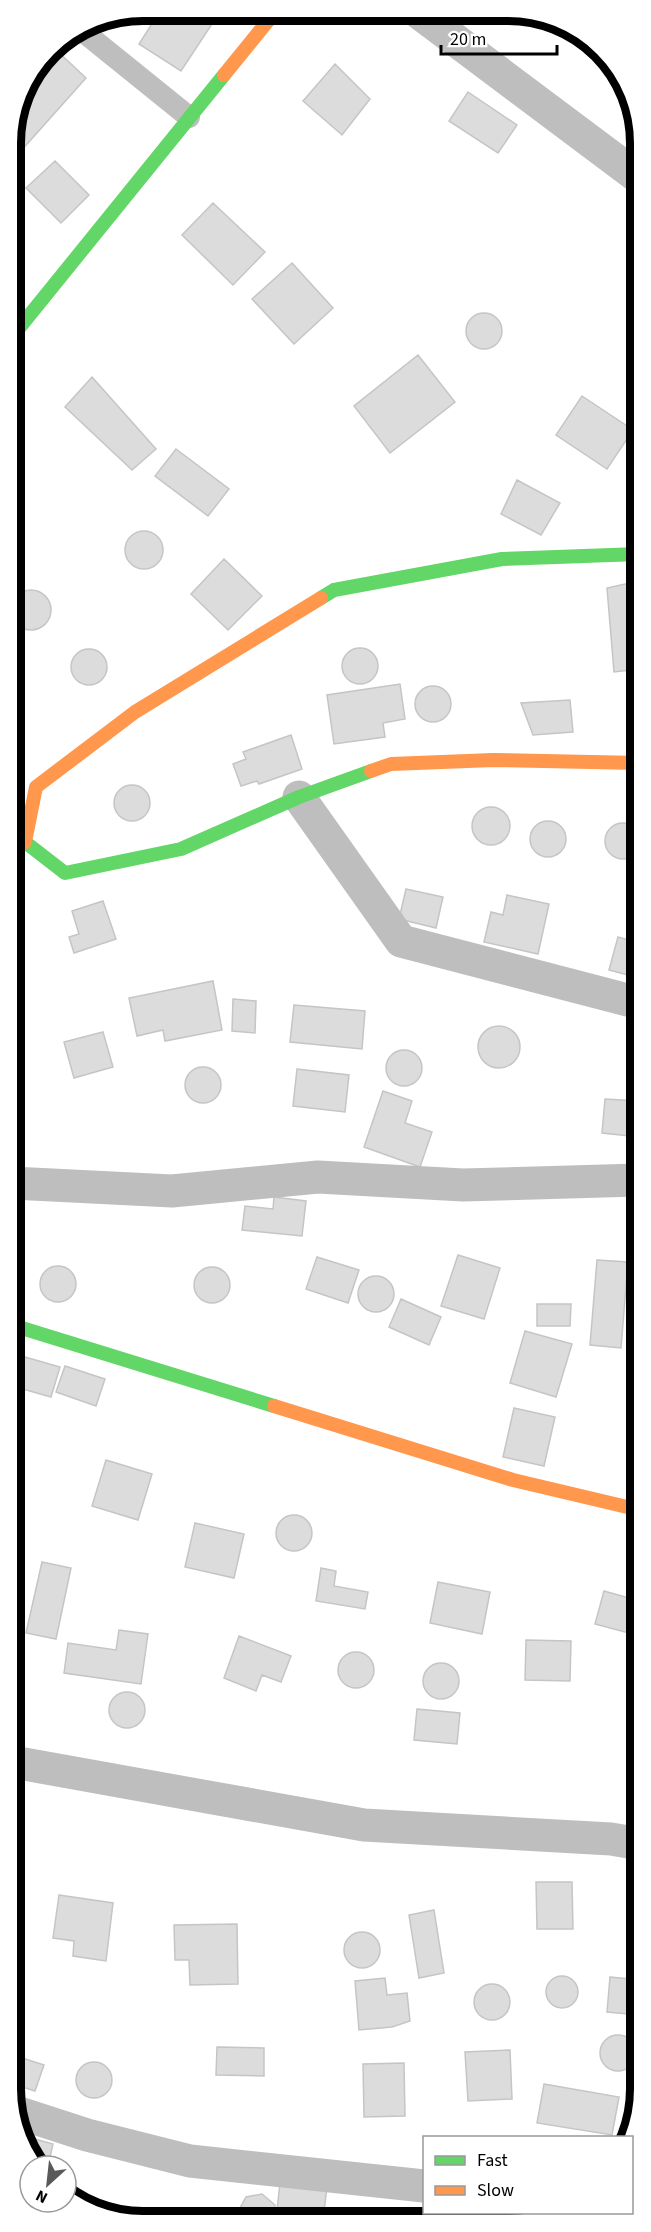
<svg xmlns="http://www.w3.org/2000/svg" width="651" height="2232" font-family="'Source Sans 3',sans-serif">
<rect width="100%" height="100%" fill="#fff"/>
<path fill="#dcdcdc" stroke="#c5c5c5" stroke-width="1.5" d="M160 11H192L212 24 181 71 139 44Z
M53 47 86 78 11 162V134L21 92Z
M335 64 370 99 342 135 303 101Z
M468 92 517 125 498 153 449 121Z
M55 161 89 195 61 223 26 188Z
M213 203 265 252 233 285 182 235Z
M292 263 333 308 294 344 252 299Z
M466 331a18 18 0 1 1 36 0a18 18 0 1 1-36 0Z
M638 324V348L627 340Z
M418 355 455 402 390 453 354 406Z
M92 377 156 449 132 470 65 407Z
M582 396 633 430 607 469 556 435Z
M176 449 229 489 208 516 155 476Z
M517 480 560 503 541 535 501 514Z
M125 550a19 19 0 1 1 38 0a19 19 0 1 1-38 0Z
M224 559 262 596 228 630 191 594Z
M639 581V669L614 672 607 588Z
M11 610a20 20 0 1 1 40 0a20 20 0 1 1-40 0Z
M342 666a18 18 0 1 1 36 0a18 18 0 1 1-36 0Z
M71 667a18 18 0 1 1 36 0a18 18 0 1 1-36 0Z
M400 684 405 719 383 723 385 737 334 744 327 695Z
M415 704a18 18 0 1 1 36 0a18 18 0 1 1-36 0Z
M570 700 573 732 533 735 521 703Z
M291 735 302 769 259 784 257 781 241 786 233 764 246 759 243 752Z
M114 803a18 18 0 1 1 36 0a18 18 0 1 1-36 0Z
M472 826a19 19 0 1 1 38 0a19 19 0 1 1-38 0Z
M530 839a18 18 0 1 1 36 0a18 18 0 1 1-36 0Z
M605 841a18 18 0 1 1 36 0a18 18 0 1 1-36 0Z
M406 889 443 897 436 928 399 919Z
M507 895 549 904 538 954 484 942 491 912 503 915Z
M103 901 116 939 74 953 69 937 79 934 72 911Z
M618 937 639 943V978L609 970Z
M213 981 222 1030 165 1041 163 1030 137 1036 129 998Z
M233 999 256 1001 255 1033 232 1031Z
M294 1005 365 1011 362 1049 290 1042Z
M478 1047a21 21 0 1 1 42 0a21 21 0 1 1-42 0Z
M103 1032 113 1067 74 1078 64 1042Z
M386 1068a18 18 0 1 1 36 0a18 18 0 1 1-36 0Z
M185 1085a18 18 0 1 1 36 0a18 18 0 1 1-36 0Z
M297 1069 349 1075 345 1112 293 1106Z
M383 1091 412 1101 405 1123 432 1132 420 1167 364 1147Z
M605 1099 639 1101V1137L602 1133Z
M274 1197 306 1201 302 1236 242 1230 245 1206 273 1209Z
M458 1255 500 1268 484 1319 441 1306Z
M317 1257 359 1270 348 1303 306 1289Z
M597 1260 628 1262 621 1348 590 1345Z
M40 1284a18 18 0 1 1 36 0a18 18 0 1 1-36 0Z
M194 1285a18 18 0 1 1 36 0a18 18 0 1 1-36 0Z
M358 1294a18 18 0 1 1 36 0a18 18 0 1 1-36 0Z
M401 1299 441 1317 429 1345 389 1327Z
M537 1304H571L570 1326H537Z
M525 1331 572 1344 556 1397 510 1383Z
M18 1355 60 1367 51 1397 12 1386Z
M65 1366 105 1379 96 1406 56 1392Z
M514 1408 555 1417 544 1466 503 1457Z
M106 1460 152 1474 138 1520 92 1506Z
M12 1470 20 1484 12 1499Z
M276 1533a18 18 0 1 1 36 0a18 18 0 1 1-36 0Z
M195 1523 244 1534 234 1578 185 1567Z
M42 1562 71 1568 56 1639 26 1633Z
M321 1568 336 1571 334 1586 368 1592 365 1609 316 1601Z
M438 1582 490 1592 482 1634 430 1623Z
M604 1591 640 1601V1636L595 1624Z
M119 1630 148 1634 141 1684 64 1673 68 1643 116 1650Z
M239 1636 291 1656 281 1682 262 1675 256 1691 224 1678Z
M526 1640 571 1641 570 1681 525 1680Z
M338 1670a18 18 0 1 1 36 0a18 18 0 1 1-36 0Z
M423 1681a18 18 0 1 1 36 0a18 18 0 1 1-36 0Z
M629 1675H640V1723L627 1722Z
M109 1710a18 18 0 1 1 36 0a18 18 0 1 1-36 0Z
M417 1709 460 1713 457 1744 414 1740Z
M536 1882H572L573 1929H537Z
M59 1895 113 1903 106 1961 73 1956 74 1941 53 1938Z
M434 1910 444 1973 419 1978 409 1915Z
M237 1924 238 1984 190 1985 189 1960H175L174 1925Z
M344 1950a18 18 0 1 1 36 0a18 18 0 1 1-36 0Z
M546 1992a16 16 0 1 1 32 0a16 16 0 1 1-32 0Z
M610 1977 640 1980V2015L607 2012Z
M385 1978 387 1995 407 1993 410 2021 392 2027 359 2030 355 1981Z
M474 2002a18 18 0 1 1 36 0a18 18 0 1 1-36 0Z
M600 2053a18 18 0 1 1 36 0a18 18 0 1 1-36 0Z
M217 2047 264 2048V2076L216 2075Z
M510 2050 512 2099 468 2101 465 2052Z
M13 2055 44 2065 35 2091 13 2084Z
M76 2080a18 18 0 1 1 36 0a18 18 0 1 1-36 0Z
M404 2063 405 2116 364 2117 363 2064Z
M544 2084 619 2097 612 2135 537 2123Z
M24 2136 53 2144 48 2166H40Z
M280 2183 327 2187 324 2212 311 2219H286L287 2211 277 2210Z
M262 2194 275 2205 274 2219H241L240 2208 246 2197Z"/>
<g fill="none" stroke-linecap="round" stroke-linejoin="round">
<path stroke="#bebebe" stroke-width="22" d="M80 29 189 117"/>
<path stroke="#bebebe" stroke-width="33" d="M418 12 638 177
M299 797 401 941 639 1003
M12 1183 172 1191 318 1177 463 1185 639 1180
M13 1762 364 1825 611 1839 640 1844
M13 2111 87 2135 190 2161 424 2186"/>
<path stroke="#63d668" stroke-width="14" d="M11 338 224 75
M321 598 334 590 502 559 639 554
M25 842 65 873 181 849 299 797 371 771
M12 1325 274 1406"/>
<path stroke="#ff974d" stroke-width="14" d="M224 75 276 11
M371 771 391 764 493 760 639 763
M12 851 25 842 36 787 135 712 321 598
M274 1406 513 1480 640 1510"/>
</g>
<path d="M0 0H651V2232H0ZM143 21H508A122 122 0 0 1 630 143V2089A122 122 0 0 1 508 2211H143A122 122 0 0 1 21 2089V143A122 122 0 0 1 143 21Z" fill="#fff" fill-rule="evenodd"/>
<path fill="none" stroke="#000" stroke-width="8" d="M143 21H508A122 122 0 0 1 630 143V2089A122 122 0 0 1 508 2211H143A122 122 0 0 1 21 2089V143A122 122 0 0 1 143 21Z"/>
<rect x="423" y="2136" width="210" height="78" fill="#ffffff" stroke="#999999" stroke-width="1.5"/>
<rect x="435" y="2156" width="30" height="9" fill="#63d668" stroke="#999999" stroke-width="1.5"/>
<text x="477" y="2166" font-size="18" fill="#000000">Fast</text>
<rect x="435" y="2186" width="30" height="9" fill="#ff974d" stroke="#999999" stroke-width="1.5"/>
<text x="477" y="2196" font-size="18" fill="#000000">Slow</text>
<g transform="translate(48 2184) rotate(207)"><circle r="28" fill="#ffffff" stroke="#999999" stroke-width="1.5"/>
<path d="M0-4.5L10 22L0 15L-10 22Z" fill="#595959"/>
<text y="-9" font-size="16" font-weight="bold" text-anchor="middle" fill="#000000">N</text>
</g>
<path d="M441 45v9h116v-9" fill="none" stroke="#000000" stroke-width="3"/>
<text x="450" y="45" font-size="18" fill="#000000" stroke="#ffffff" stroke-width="4.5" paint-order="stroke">20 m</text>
</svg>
